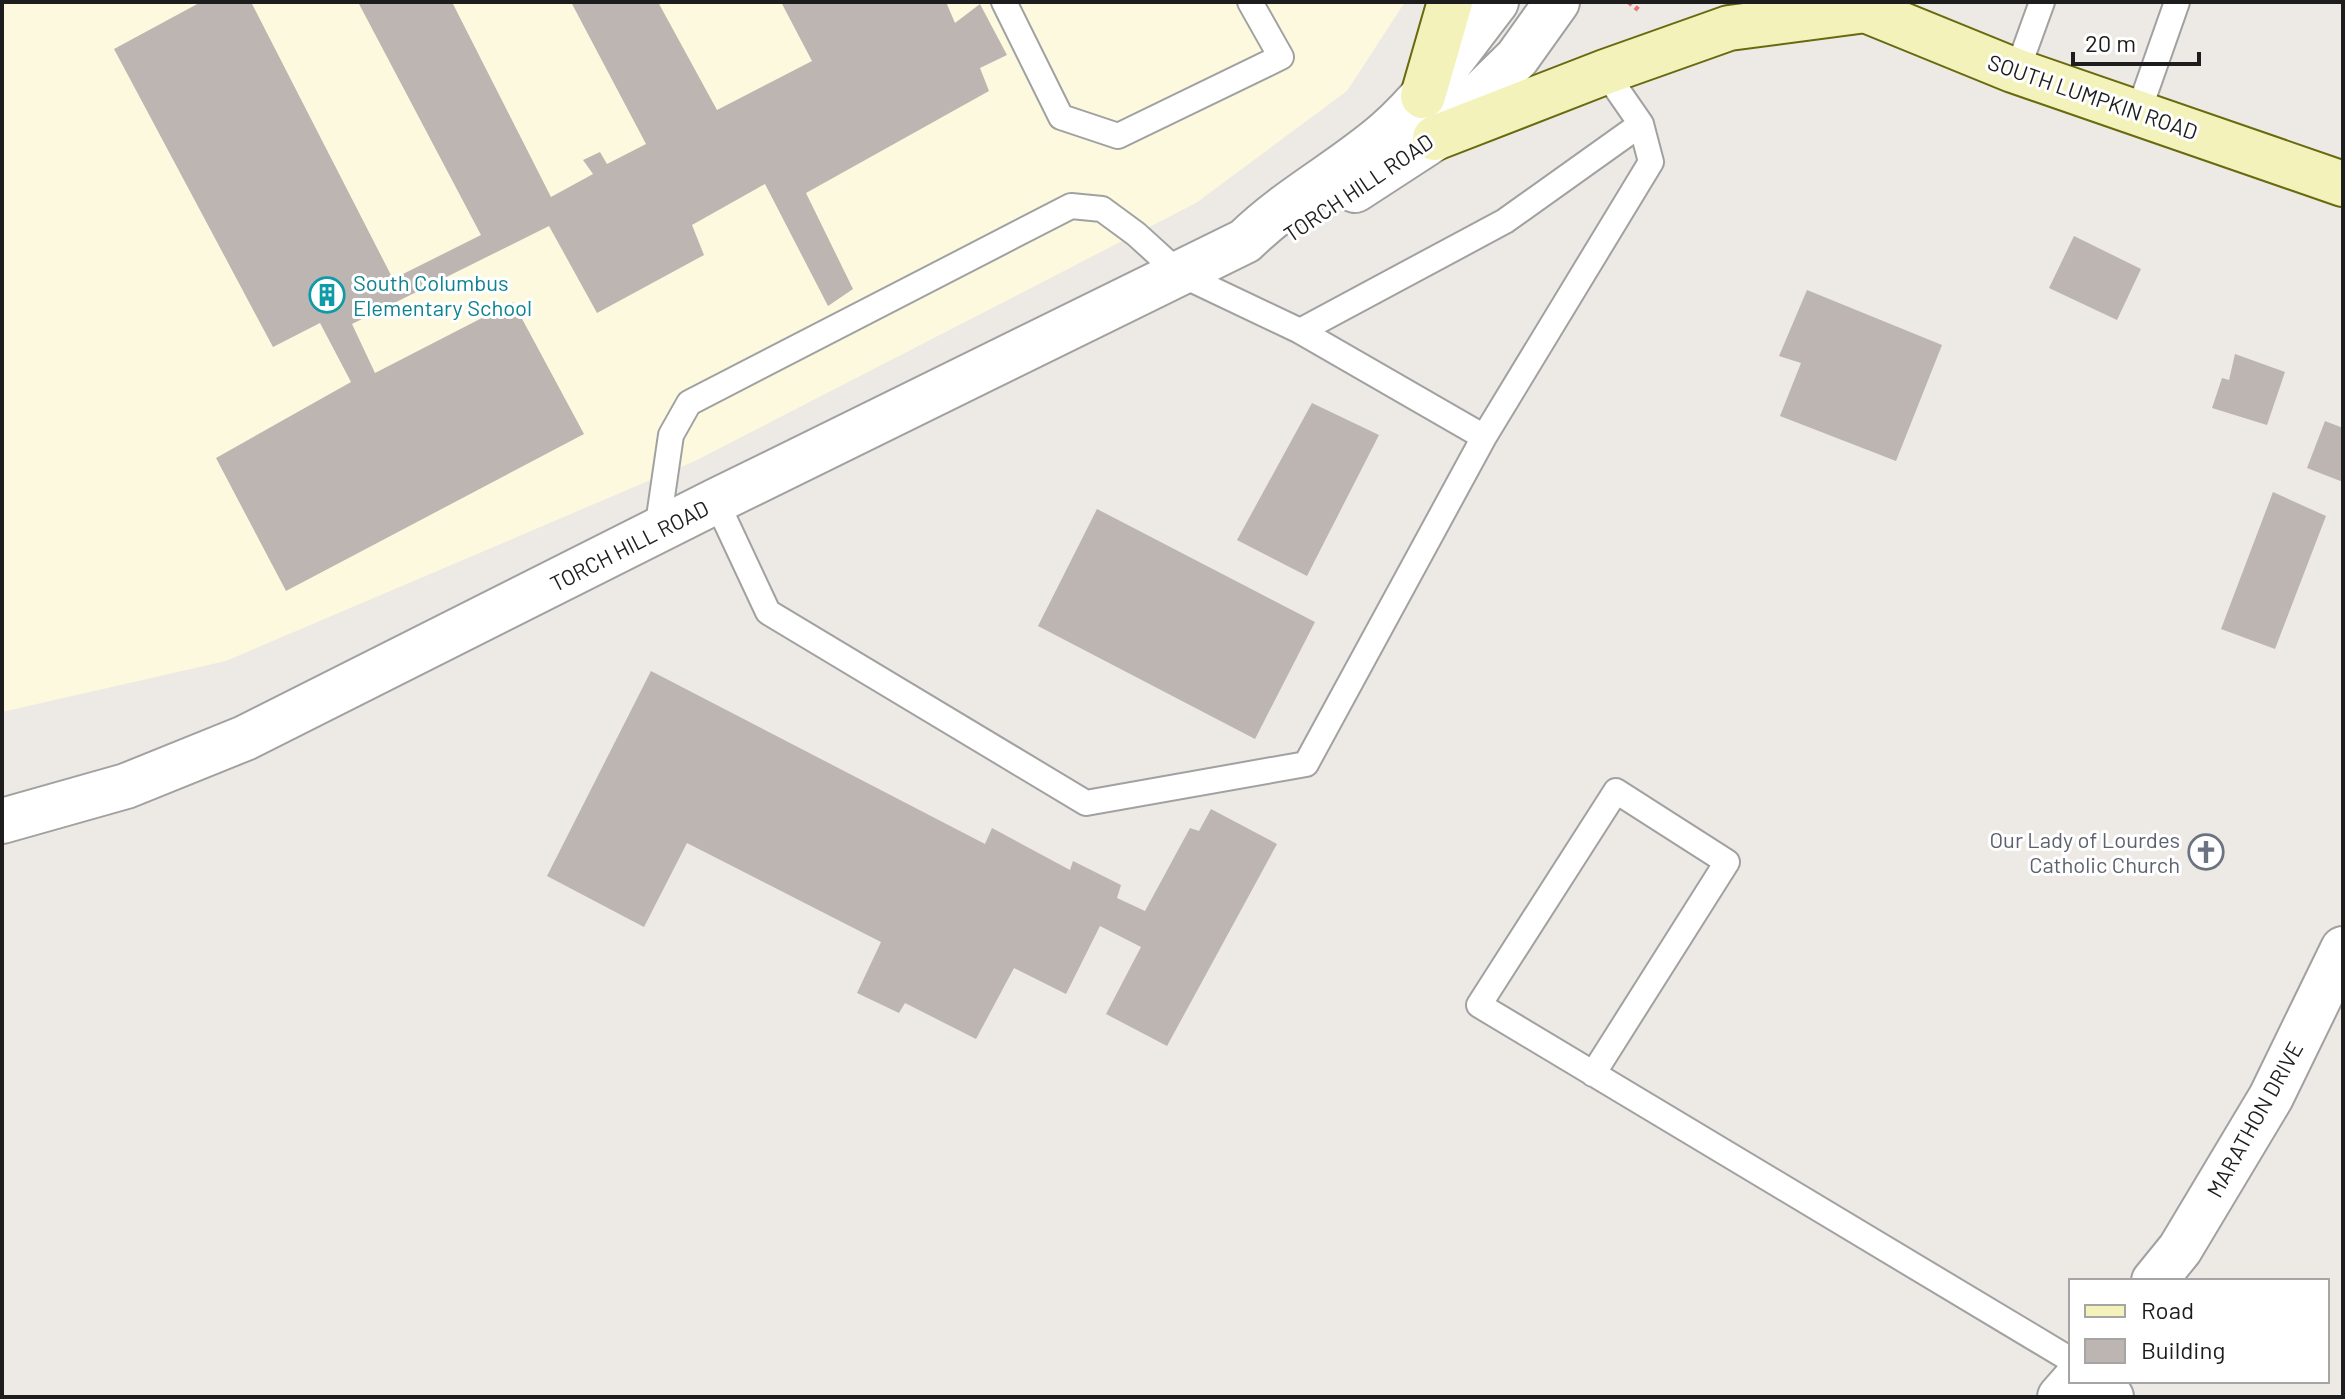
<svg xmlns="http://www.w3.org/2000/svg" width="2345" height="1399" font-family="Barlow,sans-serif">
<rect width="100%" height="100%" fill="#ede9e4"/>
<path fill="#fcf9de" d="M2 2H1405L1347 91 1196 203 695 461 226 661 2 712Z"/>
<path fill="#bdb5b1" d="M201 2H251L393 279 481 235 358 2H452L551 197 593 174 583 160 600 152 607 164 646 144 571 2H658L717 110 812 61 781 2H946L955 23 980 4 1007 55 980 68 989 91 806 193 853 289 828 306 765 184 692 225 704 255 597 313 549 226 352 324 375 373 513 302 584 434 286 591 216 458 351 382 320 323 273 347 114 49Z
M2074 236 2141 269 2117 320 2049 288Z
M1807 290 1942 345 1896 461 1780 416 1801 363 1779 356Z
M2235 354 2285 372 2267 425 2212 408 2222 378 2229 380Z
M1312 403 1379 435 1307 576 1237 540Z
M2325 421 2343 428V482L2307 468Z
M2273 492 2326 516 2275 649 2221 629Z
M1097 509 1315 622 1255 739 1038 626Z
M651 671 985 844 992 828 1070 870 1073 861 1121 885 1117 898 1145 911 1190 828 1199 831 1211 809 1277 844 1167 1046 1106 1014 1141 947 1100 926 1066 994 1014 968 976 1039 905 1003 899 1013 857 993 881 942 687 843 644 927 547 876Z"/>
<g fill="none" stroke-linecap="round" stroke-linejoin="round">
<defs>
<path id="lane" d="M1004 2 1061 117 1118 136 1281 57 1250 2
M2017 71 2042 2
M2138 113 2177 2
M1300 331 1505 221 1641 124
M716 501 768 612 1086 803 1306 764 1484 437 1651 162 1641 124 1605 72
M657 531 671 435 689 403 1071 206 1102 209 1136 234 1180 274 1300 331 1484 437
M1593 1074 1727 862 1616 791 1479 1005 2071 1360"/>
<path id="street" d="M1355 190 1435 138 1517 58 1557 2
M2 821 126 786 245 738 716 501 1245 241C1289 198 1341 172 1386 133 1429 95 1461 47 1496 2
M2154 1281 2180 1249 2271 1097 2343 949
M2096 1381 2111 1397
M2060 1397 2074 1381"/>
<path id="secondary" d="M1846 2 2013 70 2343 184
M1423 96 1450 2
M1435 138 1605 72 1729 28 1866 10"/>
</defs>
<use href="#lane" stroke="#a1a1a1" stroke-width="28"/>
<use href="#street" stroke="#a1a1a1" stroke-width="48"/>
<use href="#secondary" stroke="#686a0e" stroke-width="48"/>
<path stroke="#ee7674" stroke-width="5" stroke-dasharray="4 4" stroke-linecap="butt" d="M1629 2 1641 12"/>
<use href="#lane" stroke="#fff" stroke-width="24"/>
<use href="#street" stroke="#fff" stroke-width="44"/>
<use href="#secondary" stroke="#f4f2bb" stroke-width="44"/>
</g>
<defs>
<symbol id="building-ring" viewBox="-11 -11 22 22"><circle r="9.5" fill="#fff" stroke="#0f9aa8" stroke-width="1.5"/><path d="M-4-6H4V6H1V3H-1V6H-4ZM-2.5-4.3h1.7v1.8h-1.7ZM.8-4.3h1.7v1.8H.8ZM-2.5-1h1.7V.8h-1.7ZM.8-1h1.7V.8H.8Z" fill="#0f9aa8"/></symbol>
<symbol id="church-ring" viewBox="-11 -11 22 22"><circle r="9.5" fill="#fff" stroke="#6b7280" stroke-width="1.5"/><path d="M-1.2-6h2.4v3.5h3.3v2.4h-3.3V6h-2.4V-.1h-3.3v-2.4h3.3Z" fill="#6b7280"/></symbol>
</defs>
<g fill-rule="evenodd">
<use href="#building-ring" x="307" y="275" width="40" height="40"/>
<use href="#church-ring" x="2186" y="832" width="40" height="40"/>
</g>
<g text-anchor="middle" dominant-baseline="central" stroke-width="6" stroke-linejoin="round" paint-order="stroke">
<g font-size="22" fill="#1d1d1d" stroke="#fff">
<text transform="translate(2093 96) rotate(19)">SOUTH LUMPKIN ROAD</text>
<text transform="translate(1358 187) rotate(-34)">TORCH HILL ROAD</text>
<text transform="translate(629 545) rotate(-27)">TORCH HILL ROAD</text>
<text transform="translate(2254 1119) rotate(-61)">MARATHON DRIVE</text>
</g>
<g font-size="22" fill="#0d838f" stroke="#fff" text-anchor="start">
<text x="353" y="282">South Columbus<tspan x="353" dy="25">Elementary School</tspan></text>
</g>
<g font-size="22" fill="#5b616d" stroke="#fff" text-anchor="end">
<text x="2180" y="839">Our Lady of Lourdes<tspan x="2180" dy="25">Catholic Church</tspan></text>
</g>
</g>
<rect width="2345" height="1399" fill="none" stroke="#1d1d1d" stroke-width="8"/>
<rect x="2069" y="1279" width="260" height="104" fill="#ffffff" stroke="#a5a5a5" stroke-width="2"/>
<rect x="2085" y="1305" width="40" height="12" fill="#f4f2bb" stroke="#a5a5a5" stroke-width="2"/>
<text x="2141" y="1319" font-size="24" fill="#1d1d1d">Road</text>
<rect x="2085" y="1339" width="40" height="24" fill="#bdb5b1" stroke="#a5a5a5" stroke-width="2"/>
<text x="2141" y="1359" font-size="24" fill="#1d1d1d">Building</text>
<path d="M2073 52v12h126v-12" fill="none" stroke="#1d1d1d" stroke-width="4"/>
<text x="2085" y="52" font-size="24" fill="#1d1d1d" stroke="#ffffff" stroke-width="6" paint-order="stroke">20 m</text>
</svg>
